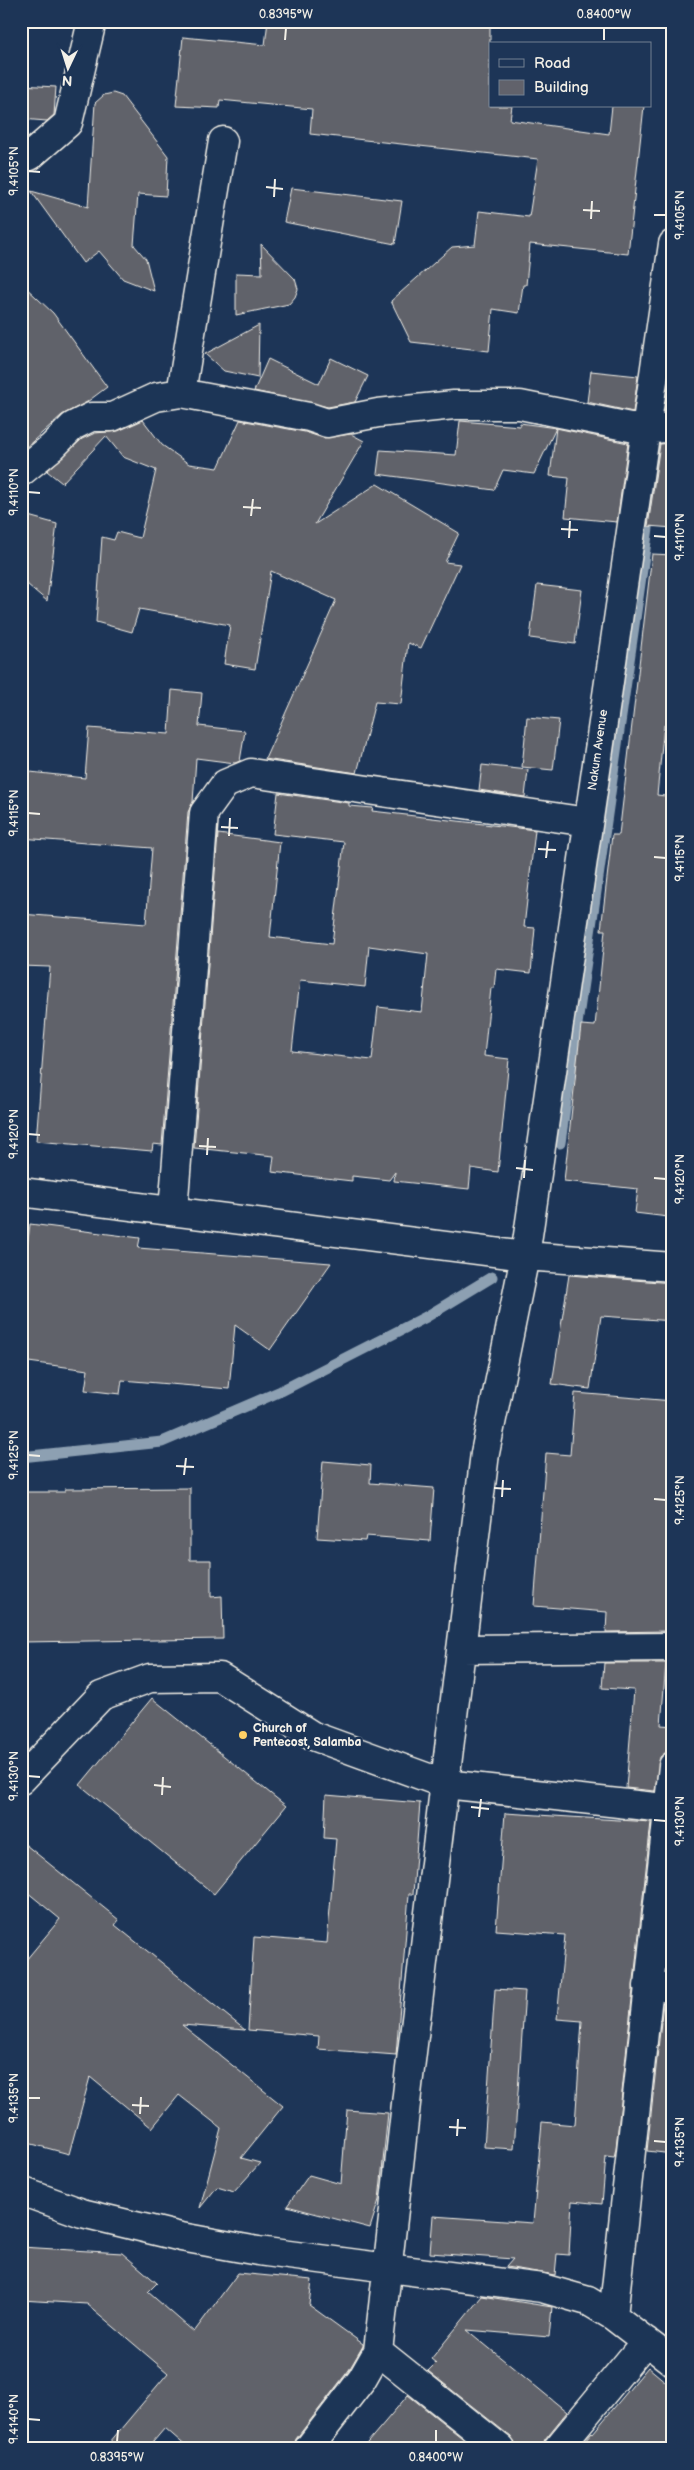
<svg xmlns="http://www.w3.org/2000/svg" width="694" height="2470" font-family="'Balsamiq Sans',sans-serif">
<rect width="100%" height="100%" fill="#1d3557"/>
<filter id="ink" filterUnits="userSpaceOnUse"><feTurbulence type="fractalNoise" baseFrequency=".02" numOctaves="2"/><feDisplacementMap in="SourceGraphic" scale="10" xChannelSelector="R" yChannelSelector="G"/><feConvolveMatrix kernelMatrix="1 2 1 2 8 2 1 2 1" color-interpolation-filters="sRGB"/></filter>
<g filter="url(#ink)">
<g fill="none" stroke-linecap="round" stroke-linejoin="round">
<path stroke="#8da0b2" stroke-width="11" d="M560 1143 673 353
M21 1457 162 1442 281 1391 426 1317 492 1277"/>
</g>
<path fill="#61626b" stroke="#f4f1e8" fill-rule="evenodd" d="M268 21H490V106H512L510 120 609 134 612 106H644L628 254 530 244 526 285H523L519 313 493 309 489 351 411 342 391 301 452 247 475 245 479 211 529 217 538 159 310 134 312 109 220 100 219 108 176 106 183 37 265 45Z
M21 85 56 87 54 115 47 121 21 119Z
M113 93 122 96 168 156 166 196 138 194 134 245 146 259 154 291 123 279 99 251 83 263 31 191 88 207 95 103 104 95Z
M291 188 402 201 395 244 284 222Z
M261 244 295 279 298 289 295 297 289 304 236 315V273L262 274Z
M21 283 53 313 107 387 87 402 62 415 23 450 21 449Z
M259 325 258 378 224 371 205 354Z
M331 358 368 376 355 402 328 407 254 391 268 359 319 384Z
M591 371 638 376 633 412 587 402Z
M669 380H673V412H664Z
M143 420 162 445 189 464 218 468 240 420 305 432 323 438 351 434 364 441 315 524 377 484 459 533 445 562 460 564 421 648 408 643 401 704 375 702 357 773 265 759 336 600 271 571 255 669 224 664 230 625 139 609 132 632 96 622 102 537 114 540 117 532 140 538 156 470 123 457 106 436 62 483 47 471 82 439 95 433 118 431Z
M460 421 520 426V423L556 428 534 474 503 470 494 490 377 474 380 450 456 455Z
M556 428 628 443 617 522 565 517 569 478 550 476Z
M673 443V528L648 526 660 444Z
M21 514 57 524 47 601 21 579Z
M652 554 673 555V726L664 725 657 795 673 797V1174L668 1217 635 1213 638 1189 564 1181 581 1025 595 1026 605 930H601L612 835H619Z
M537 585 582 590 575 644 530 638Z
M172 690 202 693 199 726 245 731 240 761 235 763 196 758 193 802 188 812 162 1145 153 1144 152 1151 36 1141 50 967 21 966V914L146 924 152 848 21 838V771L85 778 89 728 169 734Z
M527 717 559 720 553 770 522 767Z
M482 765 528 770 525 797 479 790Z
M278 793 349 803V806L373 808 372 811 535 830 524 927 535 928 531 973 496 969 494 988H491L484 1056 509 1059 498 1172 471 1168 469 1189 394 1181 395 1172 389 1180 352 1176V1181L272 1172 274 1156 194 1148 218 834 280 842 270 937 332 944 344 842 273 834ZM369 946 428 954 422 1012 378 1007 372 1060 292 1051 300 980 365 987Z
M30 1224 140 1238 138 1248 331 1263 270 1350 235 1325 229 1389 122 1380 120 1394 85 1390 88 1370 21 1361V1296Z
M569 1275 673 1283V1321L601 1316 590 1389 552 1384Z
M575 1393 673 1401V1617L669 1616 668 1631 606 1632 607 1612 534 1606 546 1453 570 1455Z
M323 1461 371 1465 370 1483 434 1488 430 1541 366 1536 365 1541 317 1538Z
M190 1488V1560H211V1597L222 1596 223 1639 21 1642V1492H65V1489Z
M604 1663H666L661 1725 673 1726V1751L666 1752 660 1757 655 1791 626 1788 634 1690 602 1688Z
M152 1698 286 1806 214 1894 80 1785Z
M326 1795 420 1803 413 1894H409L396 2055 318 2049 319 2036 248 2030 254 1937 327 1943 336 1839 324 1838Z
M505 1813 651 1822 616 2148 614 2157 606 2156 602 2204 572 2201 569 2255 557 2254 555 2275 506 2267 513 2259 430 2253 433 2216 533 2223 542 2122 575 2125 582 2021 557 2019 565 1935 496 1930Z
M21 1841 119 1920 115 1925 245 2030 182 2025 283 2106 241 2158 260 2163 234 2192 217 2187 200 2208 221 2128 179 2095 152 2128 90 2077 69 2154 21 2141V1966L60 1919 21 1887Z
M673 1912V1972H666Z
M495 1989 525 1991 514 2149 484 2147Z
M663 2003H673V2154L647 2151Z
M347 2110 388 2113 379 2200 370 2228 287 2206 309 2175 341 2184Z
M21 2247 122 2253 157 2283 148 2292 194 2332 238 2273 312 2280 309 2305 363 2344V2346L349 2370 296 2439 293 2449H189L165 2428 147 2449H104L168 2373 87 2304 21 2300Z
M482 2296 552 2307 549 2337 467 2330 567 2412 545 2439 542 2449H516L511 2437 428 2371 436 2363 431 2359Z
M648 2367 673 2388V2449H577L592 2432 593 2433Z
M408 2395 476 2449H362Z"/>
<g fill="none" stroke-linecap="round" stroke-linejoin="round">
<defs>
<path id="street" d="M21 159 30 156 68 123 92 21
M181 393 223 141
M21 472 52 447 73 426 91 417H112L156 397 181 393 309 417 327 423 378 413 454 405H520L645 430 673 427
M21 1192 525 1256 673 1267
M173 1211 204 813 225 784 251 773 588 822
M461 1649 673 1647
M21 1780 101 1696 150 1678 220 1677 313 1736 445 1784 673 1809
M648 1986 673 1988
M21 2191 82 2213 181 2237 258 2251 542 2288 588 2301 613 2316 673 2362
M613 2316 673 1766
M378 2351 501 2449
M308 2449 362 2379 378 2351 409 2077 485 1453 525 1256 673 244
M557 2449 646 2341"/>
</defs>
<use href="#street" stroke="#f4f1e8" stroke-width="31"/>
<use href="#street" stroke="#1d3557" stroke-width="28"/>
</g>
</g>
<path fill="none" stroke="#f4f1e8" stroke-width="2" d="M285 40 286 28M604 40V28M28 171 40 172M266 187 283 189M274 197 275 179M583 210 600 211M654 215H666M591 219 592 201M28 492 40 493M243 507 261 508M251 516 253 499M561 529 578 530M654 536 666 537M569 538 570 521M28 813 40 814M221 827 238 828M229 836 230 818M538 849 556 850M654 857 666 858M546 858 548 841M28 1134 40 1135M199 1146 216 1147M207 1155 208 1138M516 1168 533 1170M524 1178 525 1160M654 1178 666 1179M28 1455 40 1456M176 1466 194 1467M184 1475 186 1458M494 1488 511 1489M502 1497 503 1480M654 1499 666 1500M28 1776 40 1777M154 1785 171 1787M162 1795 163 1777M471 1807 489 1809M479 1817 481 1799M654 1820 666 1821M28 2098H40M132 2105 149 2106M140 2114 141 2097M449 2127 466 2128M457 2136 458 2119M654 2141 666 2142M28 2419 40 2420M117 2442 118 2430M436 2442V2430"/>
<circle fill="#ffd166" stroke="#1d3557" stroke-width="2" cx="243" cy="1735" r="5"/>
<g text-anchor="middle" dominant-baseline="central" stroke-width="4.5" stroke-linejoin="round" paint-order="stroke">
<g font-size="12" fill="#f4f1e8" stroke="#1d3557">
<text transform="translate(598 750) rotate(-82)">Nakum Avenue</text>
</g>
<g font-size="12" font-weight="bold" fill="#f4f1e8" stroke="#1d3557" text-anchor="start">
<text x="253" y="1728">Church of<tspan x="253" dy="14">Pentecost, Salamba</tspan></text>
</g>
</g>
<rect width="694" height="2470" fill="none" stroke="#1d3557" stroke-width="55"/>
<rect x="489" y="42" width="162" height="65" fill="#1d3557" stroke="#738091"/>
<rect x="499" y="59" width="25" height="8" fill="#1d3557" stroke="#738091"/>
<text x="534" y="68" font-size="15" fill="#f4f1e8">Road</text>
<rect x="499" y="80" width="25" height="15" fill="#61626b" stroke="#738091"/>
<text x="534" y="92" font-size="15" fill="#f4f1e8">Building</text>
<g transform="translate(68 68) rotate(184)" stroke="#1d3557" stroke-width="4" paint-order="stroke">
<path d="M0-4L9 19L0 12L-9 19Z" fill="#f4f1e8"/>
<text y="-8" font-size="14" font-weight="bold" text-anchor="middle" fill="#f4f1e8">N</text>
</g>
<rect x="28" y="28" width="638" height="2414" fill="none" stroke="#f4f1e8" stroke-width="2"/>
<g font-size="12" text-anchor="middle" fill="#f4f1e8">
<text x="286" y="18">0.8395°W</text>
<text x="604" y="18">0.8400°W</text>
<text transform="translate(14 171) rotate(-90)" y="4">9.4105°N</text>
<text transform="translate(680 215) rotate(-90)" y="4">9.4105°N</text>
<text transform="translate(14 492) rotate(-90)" y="4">9.4110°N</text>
<text transform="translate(680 537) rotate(-90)" y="4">9.4110°N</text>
<text transform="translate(14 813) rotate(-90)" y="4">9.4115°N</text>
<text transform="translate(680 858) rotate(-90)" y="4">9.4115°N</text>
<text transform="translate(14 1134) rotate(-90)" y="4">9.4120°N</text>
<text transform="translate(680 1179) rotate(-90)" y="4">9.4120°N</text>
<text transform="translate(14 1455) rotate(-90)" y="4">9.4125°N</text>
<text transform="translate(680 1500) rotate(-90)" y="4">9.4125°N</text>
<text transform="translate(14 1776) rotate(-90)" y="4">9.4130°N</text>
<text transform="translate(680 1821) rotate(-90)" y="4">9.4130°N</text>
<text transform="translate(14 2098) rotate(-90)" y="4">9.4135°N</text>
<text transform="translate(680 2142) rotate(-90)" y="4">9.4135°N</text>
<text transform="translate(14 2419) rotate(-90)" y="4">9.4140°N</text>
<text x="117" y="2461">0.8395°W</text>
<text x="436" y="2461">0.8400°W</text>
</g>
</svg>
